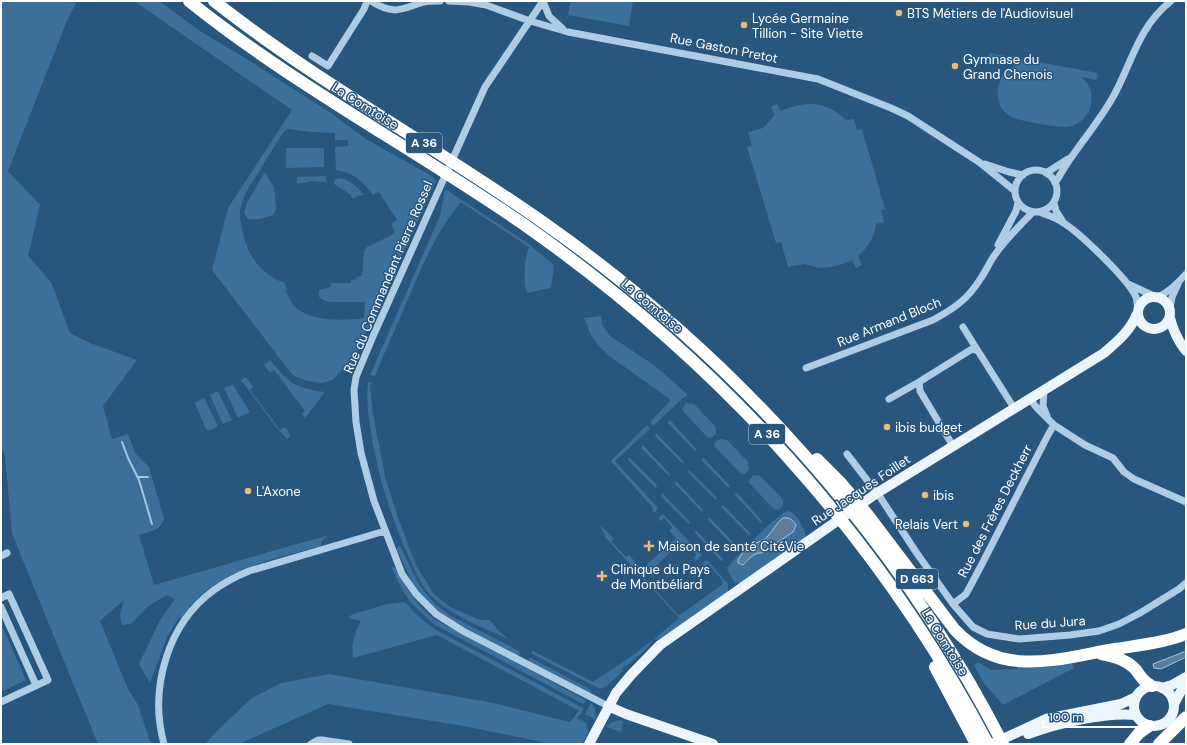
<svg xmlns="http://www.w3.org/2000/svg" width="1187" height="745" font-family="'DM Sans',sans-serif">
<rect width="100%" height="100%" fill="#28567d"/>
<path fill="#3c709a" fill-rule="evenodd" d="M1 1H77L66 23 8 171 40 205 28 256 51 282 70 333 90 343 137 360 103 406 112 439 128 434 135 453 149 467 164 519C159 532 151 531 139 535L154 585 293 545 327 536 321 542V546C272 559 210 571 182 618L179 617 167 637 150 683 139 664 160 620 175 599 167 595 147 607 131 624 122 625 120 614 124 600 100 621 128 689 138 705 151 744H98L12 534 5 456 1 447Z
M134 1H159L197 29 245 58 331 113 366 139 432 176 436 181 370 327 362 340 357 352 333 380 322 383 308 381 296 377 291 373 212 270 228 208 292 110ZM287 129 311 132 335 133V140H348V146L335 147 336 170C352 172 363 181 373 195L379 192 397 220 391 224 395 232 392 235 367 247 364 251 362 276 355 277 357 279 351 280V283H331V287L319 290V297L325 301 332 302H365L364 318C342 321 310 322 293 305 290 301 288 295 285 291L287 289 285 283C260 274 246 254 242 228 241 222 239 215 240 210 241 204 244 198 246 192L283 133Z
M571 1H633L629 26 568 15Z
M989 53 1098 73 1097 80 1081 77C1089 83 1093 93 1091 104 1090 114 1081 123 1072 126 1062 129 1028 122 1017 119 1013 118 1009 116 1006 113 996 104 995 88 1002 76 1005 71 1011 68 1016 65L987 60Z
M777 104 781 111C805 101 826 100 846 120L854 119 857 130 862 129 885 209 881 210 884 222 876 224C874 238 868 247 858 256L862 265 856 268 852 260 843 264 831 267 820 268 804 264 788 267 781 242 776 243 747 147 752 146 748 132 763 128 775 115 771 107Z
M286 148H324V167L286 168Z
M264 173H265L274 187 276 209 273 215 260 219H248L244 213 247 203Z
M326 176V182L312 181 297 184V177Z
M338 178C350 179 357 187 364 195L357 196 354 199 351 197V195L334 184V181Z
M445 189 530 245 554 265 551 288 527 293C523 279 524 261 529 247L461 202C436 232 423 265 407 301 397 326 385 351 375 376L370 375 436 225 440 216Z
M601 316 602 325 610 336 654 365 687 394V396L682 399 653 426 650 422 671 400 608 355 598 345 591 335 584 318Z
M270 360C289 383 295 388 325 392L305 418 302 414 305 411 274 370 270 373 264 365Z
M246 377 253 387 250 390 280 430 285 427 290 435V437L287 439 277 428 241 380Z
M370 382H372L370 385 373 414 386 480 398 518 417 567 434 594 450 607 480 620H490L498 630 508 639C482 627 454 617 433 598 421 587 414 568 407 553 389 512 376 470 370 425 368 412 366 397 368 383Z
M233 385 250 412 238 418 224 388Z
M218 391 232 420 223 424 210 395Z
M204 398 218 426 209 431 206 429 195 404 196 402Z
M686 403 694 404 715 426 716 429V434L711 438 707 437 682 410Z
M669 420 671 421 697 450 695 451 668 423Z
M647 425 650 429 615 461 658 508 655 513 652 511 653 508 611 461Z
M656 433 684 462 683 464 655 436Z
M721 439 727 440 748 462 749 470 744 475 740 473 714 446 716 441Z
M643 445 670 474 669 476 641 448Z
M629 457 657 485 656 488 628 460Z
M703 457 730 486 729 488 701 460Z
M689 470 717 498 716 500 688 472Z
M753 475 760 476 782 498 783 501V506L778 510 774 509 748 482Z
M676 481 703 510 702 512 675 484Z
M736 492 737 493 763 522 761 523 735 495Z
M662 493 690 522 689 524 661 496Z
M723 505 750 533 749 535 721 507Z
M788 511C797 513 805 529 806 537L740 584 734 582 728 571 727 568C739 554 773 517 788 511Z
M663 514 702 555 697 560 693 559 696 555 690 548 686 552 681 546 678 545 644 577 678 615H680L723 584 722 582 723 581 708 564 704 567 703 566V563L705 561H708L728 584V592L658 640 654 639 679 618 605 537 600 525 614 539 612 542 626 557 629 555 642 569 676 538 669 531 672 527 664 518 661 521 659 520V517Z
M709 517 737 546 735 548 708 520Z
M696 530 723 559V560L721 561 695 533Z
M400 546 419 585 434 603 451 616 519 651 520 655 518 656 448 619 431 607 415 588 396 548Z
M391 567H394C400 572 403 582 407 588 414 601 424 610 434 619L586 700 584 703 583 704 435 625 414 606 404 593Z
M405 602C416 615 427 625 442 633L583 708 581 714 576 718 586 722 588 733 582 744H552L463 726 328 704 239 744H205L220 728 252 698 281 683 329 674 494 703 570 722 579 711 437 635 353 658C351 643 354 634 361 621L349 618 351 615 387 604Z
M1 624 26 680 1 692Z
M651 641H652C646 652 634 658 626 667L625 666 621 670 623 671 607 686 600 689 531 653 533 651 593 682 635 654Z
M529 657 589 689 591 691 590 694 529 661Z
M978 662 991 670 1044 667 1072 663 1074 668 1003 705 983 682 974 665Z
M591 703 595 708 596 720 585 714Z
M620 720 623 721 621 732 607 727 612 722Z"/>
<path fill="#5d7d98" stroke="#a2c8e4" d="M783 518C789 517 793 520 796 525L793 532 762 553C754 552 749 559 743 565L738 563V560C741 555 745 549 750 546 756 542 762 542 767 537 773 531 776 523 783 518Z
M1186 651V657L1161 669 1154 668 1153 664Z"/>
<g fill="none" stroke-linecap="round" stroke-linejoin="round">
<path stroke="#a2c8e4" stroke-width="2" d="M122 442 128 458 139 480 152 524
M138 477H148"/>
<path stroke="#aecce4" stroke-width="7" d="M371 1C395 16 400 9 424 2 429 1 435 1 440 1
M449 1 469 2 486 5 530 21 568 32 818 79 891 108 908 116 979 162 1015 191
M543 1 485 87 374 334 356 377 354 390 356 422 361 453 374 501 402 574 416 594 436 614 463 631 608 706
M543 1 549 16 563 29
M312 56 328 66 364 9 367 1
M985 164 1009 172 1023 175
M1015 191a21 21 0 1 1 42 0a21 21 0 1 1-42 0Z
M1046 173 1068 159
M1055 183C1061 174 1066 164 1073 155 1087 135 1101 118 1113 97 1132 63 1138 27 1171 1
M1054 203 1056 211 1063 222
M1039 212C1047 215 1055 217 1062 222 1079 232 1128 279 1136 297 1137 300 1137 305 1138 309
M998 245 1016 211 1018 202
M1128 284 1154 296
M1158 297C1169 292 1178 283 1186 274
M1170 308 1172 297 1178 284
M963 327 978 351
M806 368 933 320C955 308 968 299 981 278 986 271 989 263 994 256 1005 240 1019 226 1033 212
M1044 390 1043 406 1047 416
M1029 398 1037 408 1054 425 1085 445 1113 458 1124 472 1134 479 1186 502
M889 399 919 382
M953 446 920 391 919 382 972 349 978 351 1014 408
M847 454 880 497 916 552 953 604 973 627 987 634 1019 639 1070 635 1099 631 1119 624 1140 613 1179 589 1186 583
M1 556 7 553
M1 598 9 594 48 680 1 702
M953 604 966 594 982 564 1048 435 1054 425
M1 607 36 685
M164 744C149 689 167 624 214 590 225 582 237 576 249 571L385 531
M311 744 318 740H322L349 744"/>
<path stroke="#edf5fc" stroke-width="10" d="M1138 313a16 16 0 1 1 32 0a16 16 0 1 1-32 0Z
M1170 318C1173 330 1178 341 1186 351
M1134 706a20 20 0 1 1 40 0a20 20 0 1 1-40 0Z
M1162 688 1172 685 1186 677
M1174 704 1181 691 1186 685
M608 706 626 714 713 744
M1028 734C1058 723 1104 712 1136 715
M589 744 616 693 631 675 660 645 877 493 1104 353C1118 341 1130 331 1137 314
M992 744 1046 719 1121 704 1136 697"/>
<path stroke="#fff" stroke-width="12" d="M189 1C295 86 415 149 526 226 719 362 878 535 988 744
M214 1C318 83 435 146 544 223 735 357 896 536 1003 744
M817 459 841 483 868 515 955 630C1002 679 1056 659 1115 649 1139 645 1163 643 1186 634
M1101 654C1114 656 1127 660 1136 670 1141 677 1144 682 1152 686
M935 667 976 744
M1130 744 1139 733 1149 726
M1159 744 1186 717"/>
</g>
<g fill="#ebbd74" stroke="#28567d" stroke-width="1.5">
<circle cx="899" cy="13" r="4"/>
<circle cx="744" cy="25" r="4"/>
<circle cx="955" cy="66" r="4"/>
<circle cx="887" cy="427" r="4"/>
<circle cx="248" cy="491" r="4"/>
<circle cx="925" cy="495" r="4"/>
<circle cx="966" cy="524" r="4"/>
<path d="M647 540h4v4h4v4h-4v4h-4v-4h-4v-4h4z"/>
<path d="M600 570h4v4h4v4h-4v4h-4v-4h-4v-4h4z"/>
</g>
<g text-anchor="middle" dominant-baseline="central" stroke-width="3" stroke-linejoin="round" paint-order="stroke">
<g fill="#28567d" stroke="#beccd8" stroke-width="1">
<rect x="406" y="133" width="36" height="20" rx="3"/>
<rect x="749" y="424" width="36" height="20" rx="3"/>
<rect x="896" y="569" width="42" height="20" rx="3"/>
</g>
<g font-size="12" font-weight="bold" fill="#fff">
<text x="424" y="143">A 36</text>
<text x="767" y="434">A 36</text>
<text x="917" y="579">D 663</text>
</g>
<g font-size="13" fill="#fff" stroke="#28567d" text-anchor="start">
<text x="907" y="13">BTS Métiers de l'Audiovisuel</text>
<text x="752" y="18">Lycée Germaine<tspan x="752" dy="15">Tillion - Site Viette</tspan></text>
<text x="963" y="59">Gymnase du<tspan x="963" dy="15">Grand Chenois</tspan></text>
<text x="895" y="427">ibis budget</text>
<text x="256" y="491">L'Axone</text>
<text x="933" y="495">ibis</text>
<text x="958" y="524" text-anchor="end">Relais Vert</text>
<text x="658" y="546">Maison de santé CitéVie</text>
<text x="611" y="569">Clinique du Pays<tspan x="611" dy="15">de Montbéliard</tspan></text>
</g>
<g font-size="13" fill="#fff" stroke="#28567d">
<text transform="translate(724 48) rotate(11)">Rue Gaston Pretot</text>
<text transform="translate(365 106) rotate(32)">La Comtoise</text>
<text transform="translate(388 277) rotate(-67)">Rue du Commandant Pierre Rossel</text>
<text transform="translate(652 306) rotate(40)">La Comtoise</text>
<text transform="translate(889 322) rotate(-22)">Rue Armand Bloch</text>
<text transform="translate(861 490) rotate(-34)">Rue Jacques Foillet</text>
<text transform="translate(995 511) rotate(-63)">Rue des Frères Deckherr</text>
<text transform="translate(1050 623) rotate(-4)">Rue du Jura</text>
<text transform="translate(945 642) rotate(58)">La Comtoise</text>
</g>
</g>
<rect width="1187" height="745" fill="none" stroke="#ffffff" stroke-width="4"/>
<path d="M1043 721v6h96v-6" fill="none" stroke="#ffffff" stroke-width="2"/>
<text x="1049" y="721" font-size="12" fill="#ffffff" stroke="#28567d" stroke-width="3" paint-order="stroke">100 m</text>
</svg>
